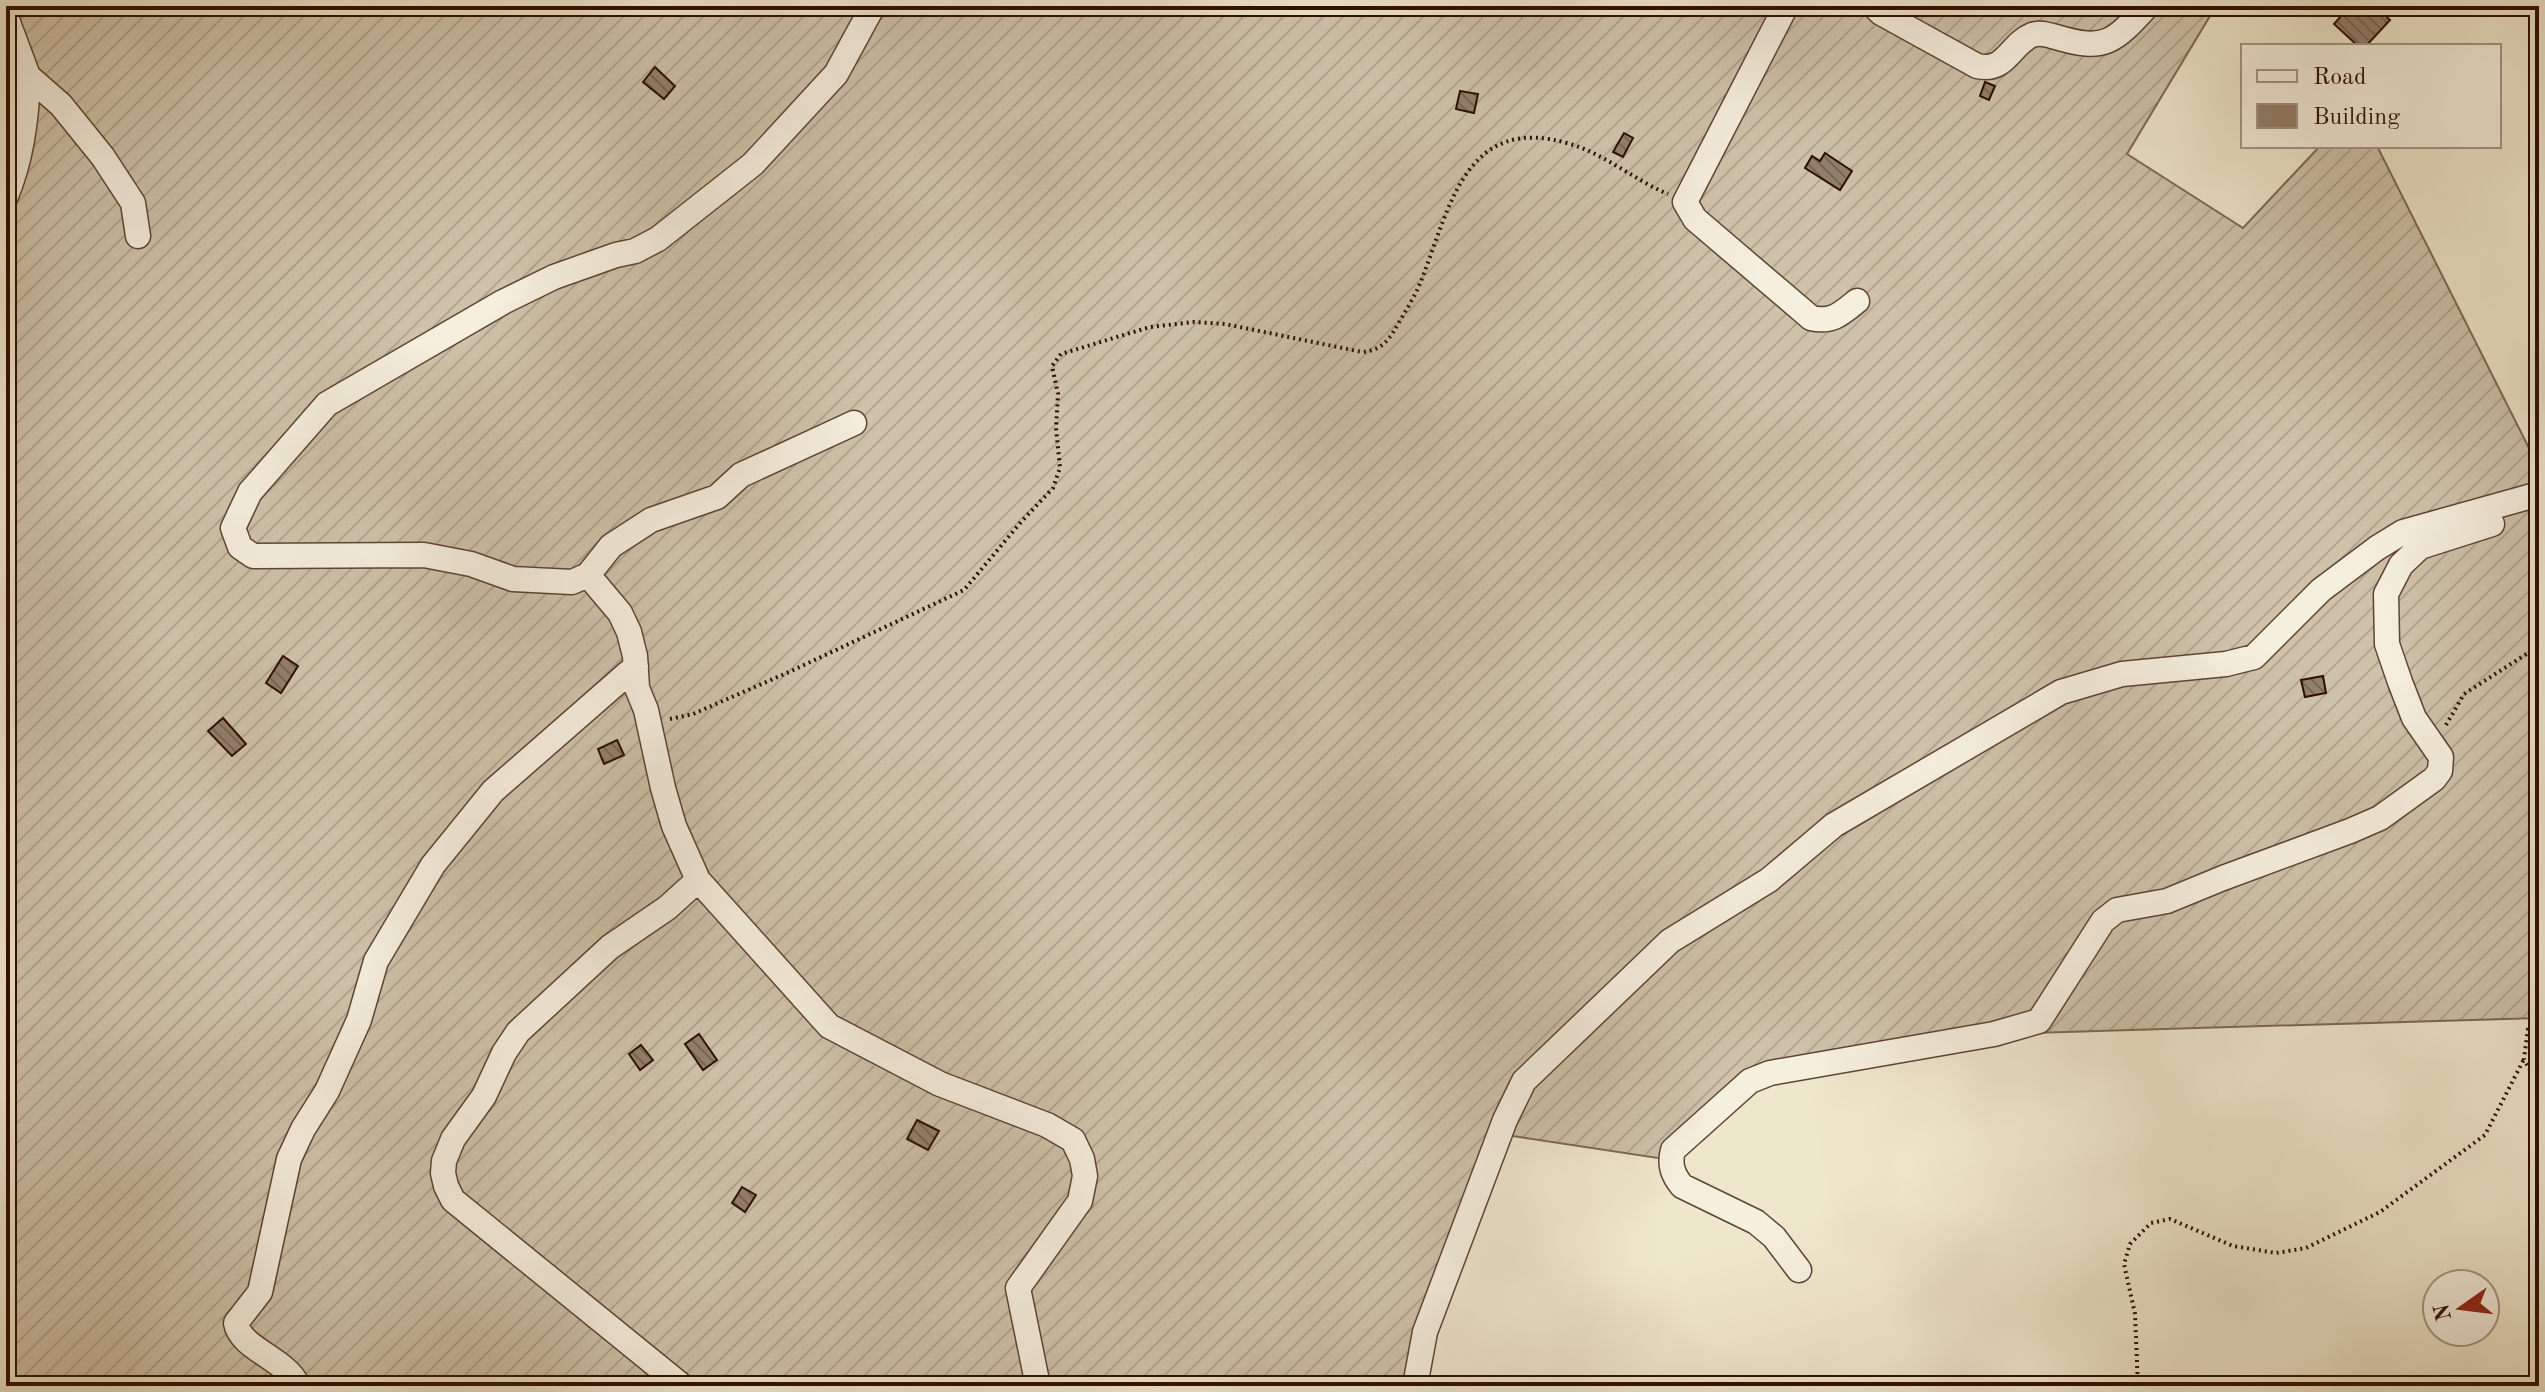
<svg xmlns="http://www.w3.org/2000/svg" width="2545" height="1392" font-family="'Old Standard TT',serif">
<defs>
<pattern id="garden-furrows" width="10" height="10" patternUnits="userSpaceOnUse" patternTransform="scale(2)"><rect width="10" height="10" fill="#cec2a9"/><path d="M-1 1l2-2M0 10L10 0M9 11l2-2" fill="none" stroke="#b1a690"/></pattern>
<pattern id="building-back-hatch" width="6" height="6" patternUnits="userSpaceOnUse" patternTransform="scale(2)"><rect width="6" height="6" fill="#927f6a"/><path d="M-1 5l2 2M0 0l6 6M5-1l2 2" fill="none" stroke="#786655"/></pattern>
</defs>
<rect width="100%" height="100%" fill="#efe7cc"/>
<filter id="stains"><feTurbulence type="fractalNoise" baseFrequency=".0025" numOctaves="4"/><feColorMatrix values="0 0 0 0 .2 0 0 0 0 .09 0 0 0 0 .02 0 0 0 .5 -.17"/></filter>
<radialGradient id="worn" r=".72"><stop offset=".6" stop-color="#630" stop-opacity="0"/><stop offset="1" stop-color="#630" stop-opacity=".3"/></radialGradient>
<path fill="url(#garden-furrows)" stroke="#7e6854" stroke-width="2" d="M6 6H2216L2127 154 2243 228 2320 146H2377L2539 468V1018L1994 1034 1770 1073 1671 1160 1500 1134 1415 1386H6Z"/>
<path fill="url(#building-back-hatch)" stroke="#2d0e00" stroke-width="2" d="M2350 6H2375L2390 20 2366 46H2358L2334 24Z
M655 67 675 86 664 99 643 82Z
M1985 82 1995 86 1989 100 1980 96Z
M1460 91 1478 94 1474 113 1456 109Z
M1624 133 1633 138 1623 157 1613 152Z
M1825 153 1852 171 1840 190 1805 168 1812 156 1820 161Z
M283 656 298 666 281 693 266 683Z
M2323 676 2326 693 2305 697 2301 680Z
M223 718 246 744 232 756 208 731Z
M617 740 624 755 604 764 598 749Z
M699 1034 717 1060 703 1070 685 1044Z
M641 1045 653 1060 640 1070 629 1054Z
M917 1120 939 1131 928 1150 907 1139Z
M742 1187 756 1195 745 1212 732 1203Z"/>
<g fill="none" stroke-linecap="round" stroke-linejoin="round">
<defs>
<path id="minor" d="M1786 6 1685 202 1695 219 1811 318C1832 323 1841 314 1857 301
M1874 6 1881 13 1977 66C2006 73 2010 44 2032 35 2040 32 2048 35 2056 37 2105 52 2114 42 2147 6
M6 17 28 76 61 105 103 157 133 203 138 236
M6 196C22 158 27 117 28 76
M854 423 741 475 717 497 651 520 611 546 588 575 572 582 513 579 471 564 424 555 253 556 240 547 233 528 250 492 327 404 503 302 554 277 616 255 635 251 658 239 753 164 836 74 873 6
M588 575 620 613 629 632 635 656 637 688 646 710 663 788 674 826 698 880 829 1026 940 1084 1047 1125 1073 1140 1082 1159 1085 1176 1080 1201 1018 1288 1038 1386
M1799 1270 1774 1237 1756 1222 1682 1186C1673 1175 1669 1165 1673 1150L1750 1081 1770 1073 1994 1034 2039 1021 2103 921 2117 910 2167 901 2223 878 2350 831 2380 818 2434 779 2440 771 2441 757 2414 718 2400 682 2387 644 2386 594 2401 565 2420 547 2492 524
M298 1386C287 1359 240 1349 236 1323L260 1292 289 1159 303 1129 327 1091 359 1020 376 961 433 865 493 791 636 666
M682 1386 453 1200 446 1186 443 1173 444 1161 453 1139 484 1096 504 1053 518 1032 610 947 667 908 698 880
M1415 1386 1425 1332 1505 1120 1524 1081 1670 941 1769 880 1834 825 2061 692 2122 674 2226 664 2254 657 2321 590 2377 548 2403 532 2539 494"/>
</defs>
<use href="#minor" stroke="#5e4433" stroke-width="27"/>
<path stroke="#2d0e00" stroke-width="4" stroke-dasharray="2 4" stroke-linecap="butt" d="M670 719 693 714 789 672 964 590 1021 522 1053 488 1060 468 1056 428 1058 394 1052 366 1061 354 1150 327 1194 322 1225 324 1362 352C1384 350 1390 338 1401 319 1408 307 1416 294 1421 281 1450 208 1465 112 1570 144 1605 154 1634 180 1668 194
M2446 725 2464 694 2539 646
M2539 798 2529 819 2539 835
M2539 1007 2528 1029 2524 1059 2539 1087
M2138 1386 2135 1314 2124 1264 2130 1244 2151 1223 2170 1219 2233 1246 2276 1253 2306 1248 2380 1212 2485 1135 2524 1059"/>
<use href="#minor" stroke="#f5efde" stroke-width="24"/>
</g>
<rect width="2545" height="1392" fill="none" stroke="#efe7cc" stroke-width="32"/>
<rect x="8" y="8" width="2529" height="1376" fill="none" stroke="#2d0e00" stroke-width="4"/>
<rect x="16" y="16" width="2513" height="1360" fill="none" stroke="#2d0e00" stroke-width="2"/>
<rect x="2241" y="44" width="260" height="104" fill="#f5efde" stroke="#a59585" stroke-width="2"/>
<rect x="2257" y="70" width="40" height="12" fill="#f5efde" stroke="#a59585" stroke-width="2"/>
<text x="2313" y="84" font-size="24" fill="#2d0e00">Road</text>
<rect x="2257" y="104" width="40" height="24" fill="#927f6a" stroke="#a59585" stroke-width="2"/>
<text x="2313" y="124" font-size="24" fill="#2d0e00">Building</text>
<g transform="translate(2461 1308) rotate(256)"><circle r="38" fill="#f5efde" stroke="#a59585" stroke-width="2"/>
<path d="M0-6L14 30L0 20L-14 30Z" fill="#8f2418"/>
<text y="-12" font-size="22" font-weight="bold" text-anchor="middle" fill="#2d0e00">N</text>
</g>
<rect width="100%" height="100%" filter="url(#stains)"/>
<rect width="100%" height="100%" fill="url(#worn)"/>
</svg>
